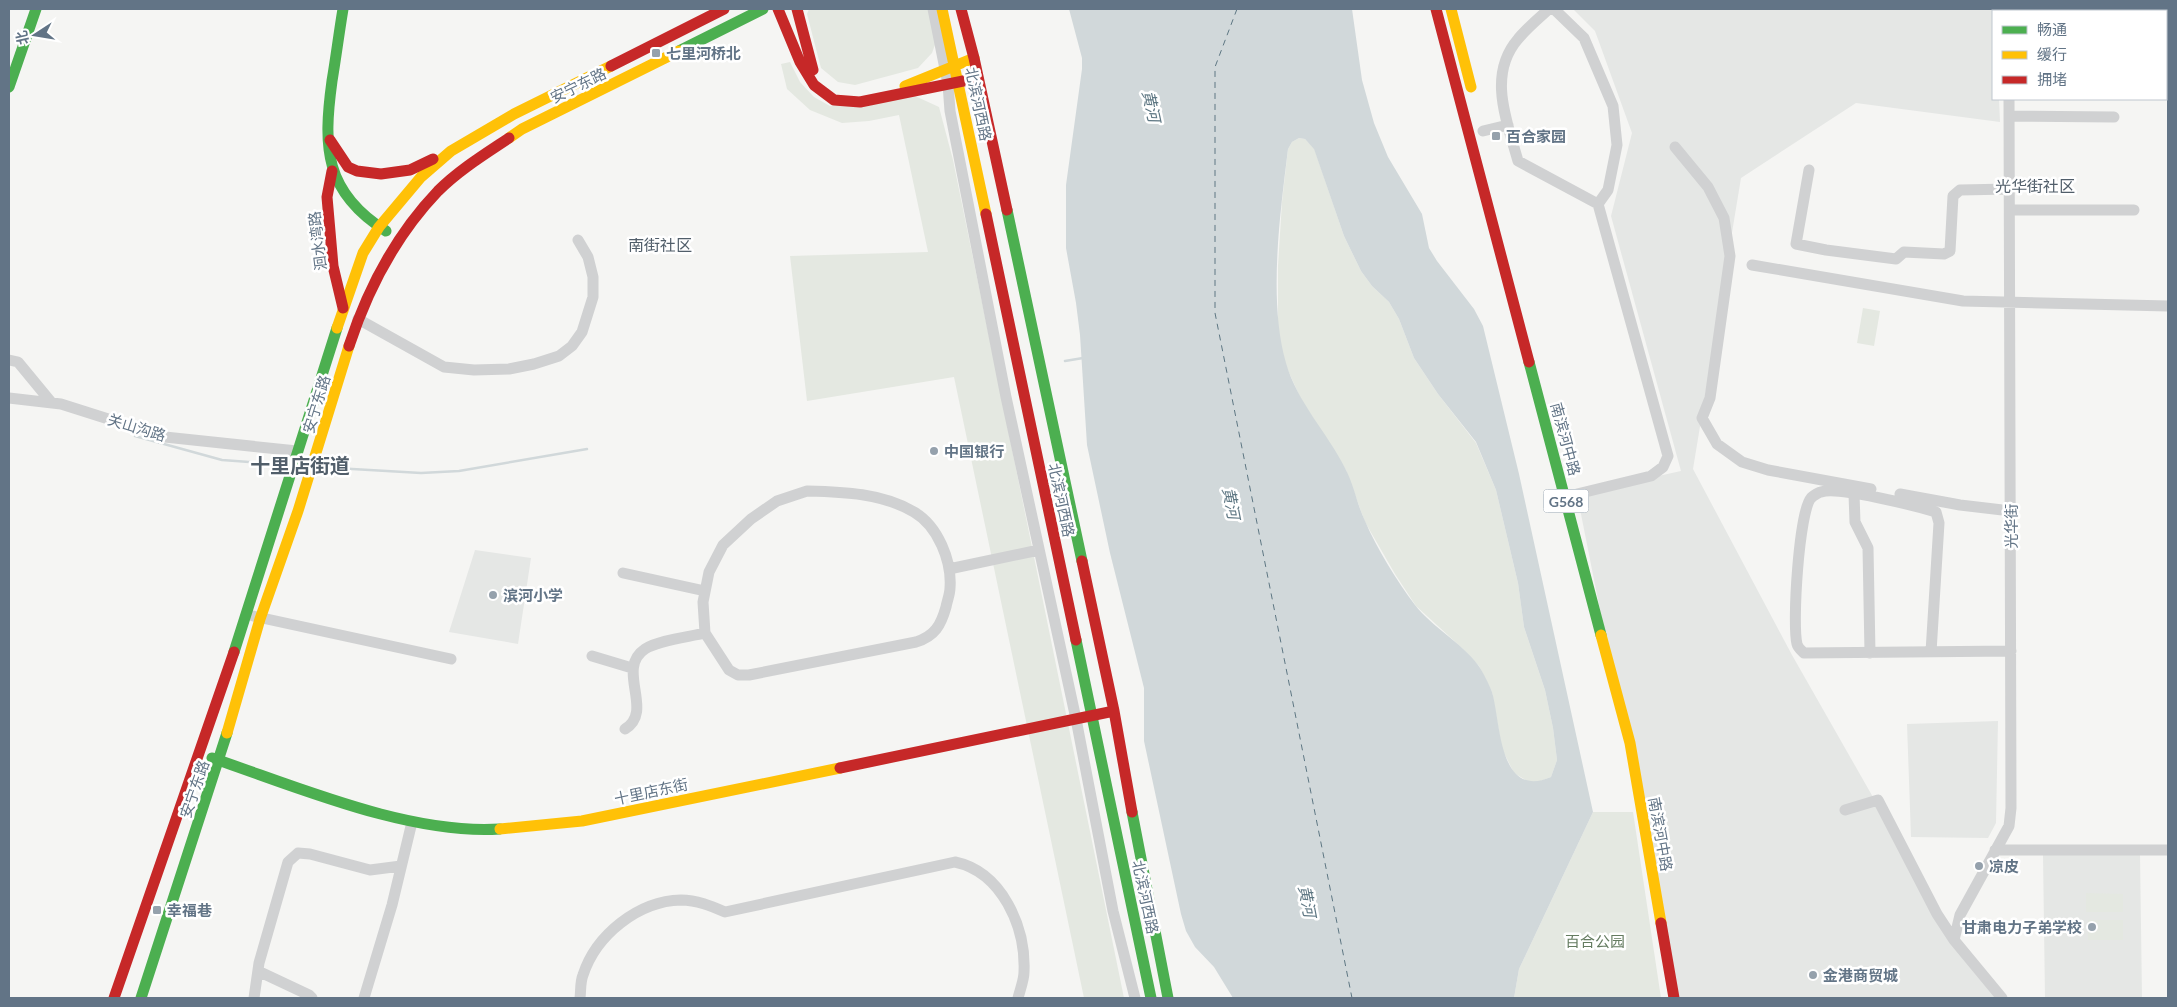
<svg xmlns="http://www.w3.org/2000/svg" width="2177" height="1007" font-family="Lato,'Noto Sans SC',sans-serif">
<rect width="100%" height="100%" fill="#f5f5f3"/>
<path fill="#e5e7e5" d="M1573 9H1999V11H1993V99H1999L2000 122 1856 103 1741 178 1693 469 1792 655 1939 913 2003 998H1677L1577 494 1681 471 1611 216 1632 133 1595 31Z
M475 550 531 558 518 644 449 632Z
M1998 721 1996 823 1988 838 1911 837 1907 724Z
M2140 854 2142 998H2045L2043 855Z"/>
<path fill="#e4e8e1" d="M809 9H929L937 39 932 53 918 68 855 85 838 82 821 68 807 14Z
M790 62 800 82 814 97 830 106 915 96 939 107 953 160 1124 998H1084L954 377 807 401 790 256 928 252 899 115 869 121 842 123 810 110 787 89 781 64Z
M1299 138 1305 139 1314 148 1344 236 1361 271 1372 286 1389 302 1399 319 1414 358 1438 394 1476 443 1496 490 1518 583 1524 627 1545 690 1553 728 1557 760 1551 777 1538 782H1529L1514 773 1502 749 1492 692 1479 666 1462 648 1416 606 1395 574 1365 522 1346 470 1301 399 1286 366 1278 334V266L1282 202 1288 149 1292 142Z
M1863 308 1880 311 1874 346 1857 343Z
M1593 812H1633L1661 998H1514L1519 969Z
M2086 893 2123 894V912H2086Z
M2088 920H2123V940H2088Z"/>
<path fill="#d1d8da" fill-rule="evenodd" d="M1069 9H1352L1362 80 1374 123 1388 157 1422 214 1429 248 1437 261 1474 309 1483 326 1519 474 1593 812 1519 969 1514 998H1233L1214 967 1195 947 1186 931 1181 914 1144 741V688L1110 553 1087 445 1080 335 1076 303 1066 248V185L1082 69V58ZM1299 138 1305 139 1314 149 1344 236 1361 271 1372 286 1389 302 1399 319 1414 358 1438 394 1476 442 1496 490 1518 583 1524 627 1545 690 1553 728 1557 760 1551 777C1498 800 1501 722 1492 692 1489 684 1483 672 1478 665 1461 642 1433 628 1415 605 1397 581 1377 549 1365 521 1357 504 1354 485 1345 468 1327 432 1297 402 1286 363 1268 300 1280 215 1288 149L1292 142Z"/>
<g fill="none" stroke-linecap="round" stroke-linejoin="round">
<path stroke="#d1d8da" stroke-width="2.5" d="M1065 361 1083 358
M135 436 222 460 288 465
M318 467 421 473 459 471 587 449"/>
<path stroke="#5e7783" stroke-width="1" stroke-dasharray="6 5" stroke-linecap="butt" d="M1237 9 1215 67V313L1352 998"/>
<path stroke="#d0d1d2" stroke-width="11" d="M933 9 948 84 950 111 1006 397 1076 719 1113 911 1135 998
M1549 9C1538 19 1527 28 1518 39 1487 75 1507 121 1518 161L1598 204
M1554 9 1584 38 1613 106 1617 145 1608 190 1598 204 1668 456 1663 467 1651 476 1577 494
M2008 9V11
M2009 116 2114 117
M1483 131 1508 125
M1675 147 1708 187 1724 218 1730 256 1710 398 1702 418 1717 444 1742 462 1768 470 1871 489
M1809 170 1796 244 1826 250 1896 259 1904 252 1944 254 1950 251 1953 196 1960 190 2009 189
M2010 210H2134
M1752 265 1963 301 2168 306
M358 319 444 367 474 370 509 369 534 364 559 356 572 346 582 332 593 297V277L588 257 578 240
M9 360 18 362 51 402
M9 398 61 404 165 437 297 451
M807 491C843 492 882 493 914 512 938 526 952 561 950 588 950 594 947 601 946 607 941 625 935 636 916 642L749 675H738L729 670 705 633 703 602 709 572 723 545 751 519 777 501Z
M1854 494 1855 522 1868 548 1870 653
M1900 494 1960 505 2011 511
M949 569 1039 550
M623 573 705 591
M253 616 451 659
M1931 652 1939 523 1936 512C1916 506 1838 486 1821 492 1819 492 1813 496 1811 498 1799 512 1792 624 1797 644 1798 648 1801 650 1804 653L2011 651
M592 656 632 668
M625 729C655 711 615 669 645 649 659 640 689 637 705 633
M1845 810 1878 800 1937 914 1954 940 2002 998
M1995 850H2168
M1954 940 1960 915 2009 826 2011 808 2009 99
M258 971 309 995 312 998
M254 998 259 963 288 862 298 853 310 854 370 870 401 866
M364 998 392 905 412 822
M580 998C581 991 580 982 583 975 596 935 638 901 681 900 697 900 711 906 725 912L955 862C1002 872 1026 927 1024 972 1024 980 1020 990 1018 998"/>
<path stroke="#4caf50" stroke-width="11" d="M343 9C339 33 336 57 332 81 323 147 324 192 386 231
M679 51 763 9
M9 87 36 9
M1007 210 1082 561
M1529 362 1601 635
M1076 640 1151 998
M234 652 337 328
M212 758C298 787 409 835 500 829
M1132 812 1168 998
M141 998 227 733"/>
<path stroke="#ffc107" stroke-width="11" d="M942 9 986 214
M1451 9 1471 87
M905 86 974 58
M509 138 522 129 679 51
M337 328 363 253 379 227 421 177 451 151 514 114 611 66
M1601 635 1630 743 1661 923
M227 733 260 619 298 511 349 346
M500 829 582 821 840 768"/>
<path stroke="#c62828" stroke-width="11" d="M778 9 800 62 814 85 834 100 860 102 978 78
M797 9 813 70
M961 9 974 58 1007 210
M1436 9 1529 362
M611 66 724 9
M330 140 348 167 357 171 381 174 410 170 433 159
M332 171 327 197 333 266 343 308
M986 214 1076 640
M349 346C368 288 396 235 438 191 459 170 485 154 509 138
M1082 561 1114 711 1132 812
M840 768 1114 711
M1661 923 1674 998
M114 998 234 652"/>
</g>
<g fill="#95a1ac" stroke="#fff" stroke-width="2">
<rect x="651" y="48" width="10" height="10" rx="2.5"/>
<rect x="1491" y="131" width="10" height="10" rx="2.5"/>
<circle cx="934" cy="451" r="5"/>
<circle cx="493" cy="595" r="5"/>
<circle cx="1979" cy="866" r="5"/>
<rect x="152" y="905" width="10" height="10" rx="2.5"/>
<circle cx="2092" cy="927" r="5"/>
<circle cx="1813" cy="975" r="5"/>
</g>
<g text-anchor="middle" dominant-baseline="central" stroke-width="5" stroke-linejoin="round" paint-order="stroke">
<rect fill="#fff" stroke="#919eaa" stroke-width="1" x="1543.5" y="489.5" width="45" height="23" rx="4"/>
<g font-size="14" font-weight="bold" fill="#627486">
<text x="1566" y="501">G568</text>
</g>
<g font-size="15" font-weight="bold" fill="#627486" stroke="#fff" text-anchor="start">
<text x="666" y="53">七里河桥北</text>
<text x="1506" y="136">百合家园</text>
<text x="944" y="451">中国银行</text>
<text x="503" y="595">滨河小学</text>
<text x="1989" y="866">凉皮</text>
<text x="167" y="910">幸福巷</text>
<text x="2082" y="927" text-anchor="end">甘肃电力子弟学校</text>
<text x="1823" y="975">金港商贸城</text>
</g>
<g font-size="15" fill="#627486" stroke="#fff">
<text transform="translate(578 85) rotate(-26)">安宁东路</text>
<text transform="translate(979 104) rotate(78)">北滨河西路</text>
<text transform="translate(317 241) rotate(-97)">洄水湾路</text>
<text transform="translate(316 404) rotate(-73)">安宁东路</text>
<text transform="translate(137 427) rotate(17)">关山沟路</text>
<text transform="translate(1566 439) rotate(75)">南滨河中路</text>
<text transform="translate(1062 500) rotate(78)">北滨河西路</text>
<text transform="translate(2011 526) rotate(-90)">光华街</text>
<text transform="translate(194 789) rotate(-71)">安宁东路</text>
<text transform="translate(651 791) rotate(-12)">十里店东街</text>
<text transform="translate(1661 834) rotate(80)">南滨河中路</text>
<text transform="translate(1146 897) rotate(78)">北滨河西路</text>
</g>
<g font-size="15" fill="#657c61" stroke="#fff">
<text x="1595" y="941">百合公园</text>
</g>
<g font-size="16" font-style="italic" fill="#5e7783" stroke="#fff">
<text transform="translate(1152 106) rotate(78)">黄河</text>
<text transform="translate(1232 503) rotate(79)">黄河</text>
<text transform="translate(1308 901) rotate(79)">黄河</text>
</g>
<g font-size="16" fill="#515e6a" stroke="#fff">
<text x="2035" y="185">光华街社区</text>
<text x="660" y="244">南街社区</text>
</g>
<g font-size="20" font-weight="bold" fill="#515e6a" stroke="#fff">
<text x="300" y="465">十里店街道</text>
</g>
</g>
<rect width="2177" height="1007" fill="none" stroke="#627486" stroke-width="20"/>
<rect x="1992" y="10" width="175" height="90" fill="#ffffff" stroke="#c0c7cf"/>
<rect x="2002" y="26" width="25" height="8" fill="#4caf50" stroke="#c0c7cf"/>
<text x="2037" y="35" font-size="15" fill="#627486">畅通</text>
<rect x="2002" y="51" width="25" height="8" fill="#ffc107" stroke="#c0c7cf"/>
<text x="2037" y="60" font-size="15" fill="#627486">缓行</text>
<rect x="2002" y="76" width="25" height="8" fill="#c62828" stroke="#c0c7cf"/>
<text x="2037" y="85" font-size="15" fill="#627486">拥堵</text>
<g transform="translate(35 35) rotate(258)" stroke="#ffffff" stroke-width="4" paint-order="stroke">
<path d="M0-4L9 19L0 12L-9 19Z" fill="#627486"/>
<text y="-8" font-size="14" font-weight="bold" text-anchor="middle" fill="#627486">北</text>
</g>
</svg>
